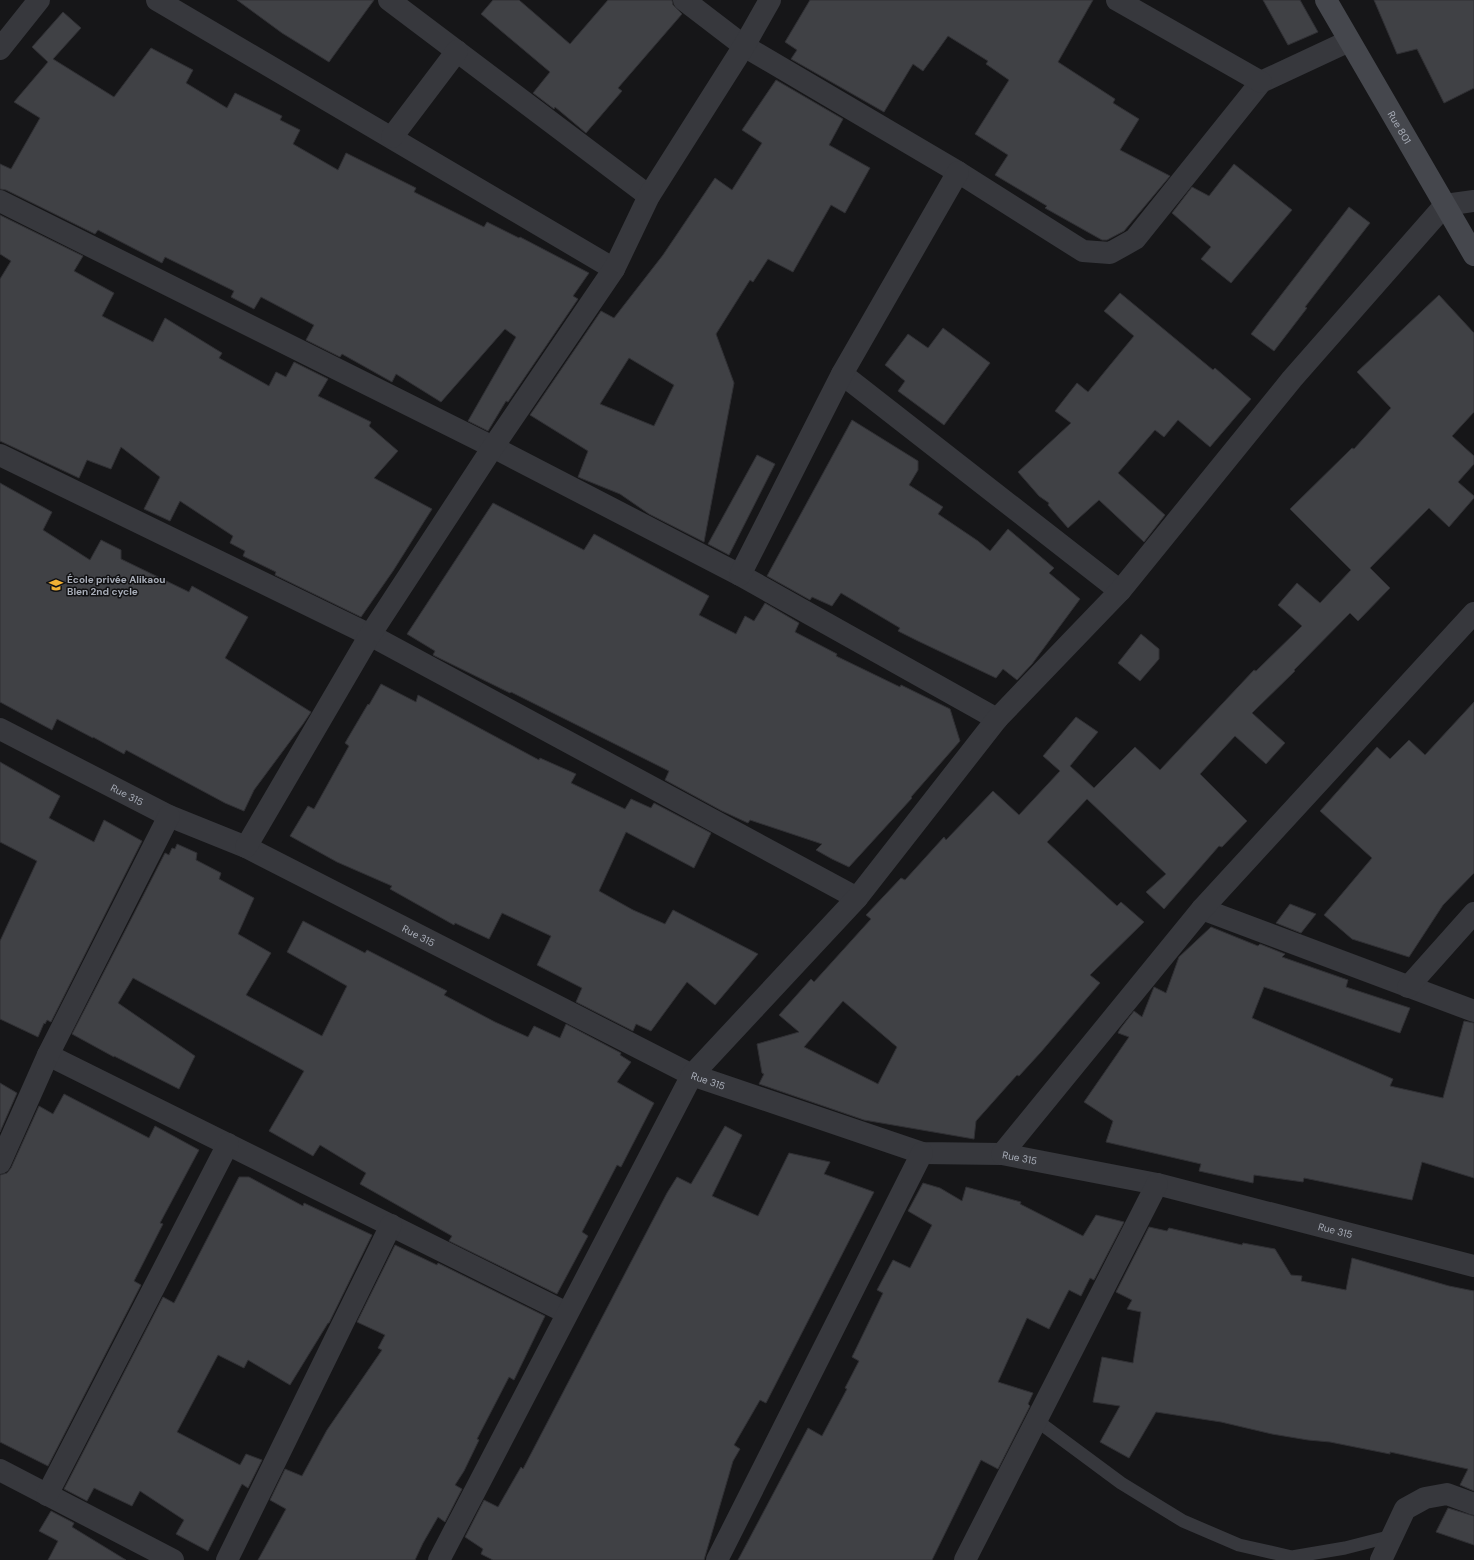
<svg xmlns="http://www.w3.org/2000/svg" width="1474" height="1560" font-family="'DM Sans',sans-serif">
<rect width="100%" height="100%" fill="#161618"/>
<path fill="#404145" stroke="#303034" fill-rule="evenodd" d="M237 0H374L329 62 282 33Z
M493 0H519L570 44 608 0H672L673 5 682 14 618 88 622 91 586 133 555 107 554 109 533 93 550 72 481 14Z
M810 0H1093L1058 62 1115 99 1113 103 1139 119 1120 150 1170 176 1124 231 1107 240H1102L1045 208 1047 206 995 175 1008 155 975 134 1009 80 986 64 988 61 948 36 923 71 913 64 884 112 791 59 797 50 785 42Z
M1263 0H1300L1318 32 1288 45Z
M1374 0H1474V88L1444 103 1417 49 1397 54Z
M63 12 81 28 53 59 114 97 151 48 193 70 186 83 227 108 235 93 282 116 280 120 300 130 293 144 338 170 346 153 416 188 414 192 484 227 487 222 519 238 520 237 589 273 573 296 578 299 508 402 506 401 488 431 468 421 516 337 505 329 441 402 396 374 392 382 342 354 340 357 306 340 314 325 261 297 254 309 231 297 234 291 165 257 162 263 98 230 95 234 6 190 0 189V164L11 169 40 118 14 102 48 62 32 47Z
M776 80 843 119 829 145 870 168 845 213 831 205 793 272 768 259 753 282 750 280 716 334 734 383 704 542 649 514 620 494 578 477 588 451 530 415 601 311 614 318 663 255 715 178 732 190 762 143 742 130ZM629 358 674 385 654 426 600 404Z
M1234 164 1292 210 1231 283 1201 259 1211 247 1172 213 1192 187 1209 196Z
M1349 207 1370 223 1305 307 1307 308 1274 351 1251 334Z
M0 215 83 256 74 271 114 293 102 316 153 342 165 318 222 353 219 358 269 386 276 372 286 377 294 362 328 379 318 396 371 422 369 426 398 451 374 478 432 509 393 571 361 617 275 575 276 572 243 556 245 551 230 543 233 536 180 501 170 521 144 509 160 477 121 447 111 469 87 460 79 478 0 441V279L11 261 0 254Z
M1120 293 1213 370 1215 368 1251 399 1210 447 1178 420 1164 437 1155 430 1118 473 1165 515 1144 542 1099 500 1068 528 1048 505 1049 503 1039 496 1018 472 1071 423 1055 411 1077 383 1088 392 1134 336 1104 311Z
M1439 295 1474 333V412L1452 436 1474 456V464L1458 482 1474 496V498L1449 527 1429 508 1370 568 1390 588 1358 621 1350 613 1294 670 1295 671 1252 713 1285 743 1266 764 1235 736 1200 774 1247 821 1222 847 1219 846 1164 909 1146 892 1166 874 1087 799 1047 842 1117 906 1121 902 1144 922 1090 975 1100 983 1041 1052 1019 1076 1017 1075 976 1121 974 1139 864 1120 759 1084 764 1074 762 1073 757 1044 799 1032 779 1015 811 979 814 982 871 919 866 915 901 878 905 880 944 837 946 840 993 791 1019 815 1060 771 1043 756 1076 717 1098 732 1070 766 1094 788 1135 747 1160 770 1254 670 1256 671 1302 626 1278 605 1297 583 1320 603 1351 570 1290 509 1352 448 1354 449 1391 408 1357 372ZM843 1001 897 1047 878 1084 804 1047Z
M943 328 990 363 944 425 898 391 905 381 885 365 908 334 928 348Z
M852 420 918 461V470L909 485 943 507 938 514 978 541 990 551 1008 529 1054 568 1049 573 1080 599 1032 664 1017 680 1003 669 996 678 918 641 898 631 900 628 841 593 832 606 812 597 810 600 767 576Z
M757 455 775 464 729 555 708 544Z
M0 483 52 512 43 530 90 560 101 540 121 550V559L189 592 192 586 248 617 225 658 311 712 303 724 254 790 244 811 225 803 126 750 124 754 93 737V738L57 719 52 730 0 702Z
M493 503 584 550 594 534 709 596 699 615 736 634 745 616 754 621 765 603 799 623 795 632 837 654 836 656 900 687 901 685 950 709 960 741 911 797 912 798 849 867 832 859 816 850 822 844 750 820 748 823 722 811 665 780 669 771 511 692 510 693 441 659 433 655 435 651 407 634Z
M1141 634 1159 649V659L1140 681 1118 663Z
M381 684 416 702 418 695 539 760 540 758 576 774 571 783 625 809 631 799 651 808 654 803 711 833 694 868 626 832 599 891 633 910 665 924 673 910 758 954 715 1005 687 982 651 1031 636 1024 633 1031 576 1002 582 988 537 965 551 936 502 913 489 939 455 923 454 925 390 889 392 886 337 862 290 836 308 806 314 809 349 746 345 743 368 704 369 705Z
M1474 702V873L1443 905 1409 957 1352 939 1324 915 1372 858 1320 811 1377 747 1390 759 1409 740 1425 755Z
M0 762 60 796 49 818 94 842 104 820 142 841 51 1022 47 1020 45 1024 44 1023 38 1037 0 1019V941L37 861 0 842Z
M177 844 197 853 196 860 221 873 219 879 254 898 238 934 271 953 246 995 322 1036 347 986 287 952 303 921 365 953 367 950 447 991 444 995 495 1022 528 1037 534 1026 560 1038 566 1024 621 1053 620 1055 631 1062 617 1082 654 1103 621 1167 617 1165 582 1232 588 1236 557 1294 449 1241 452 1236 360 1184 366 1173 320 1145 313 1156 269 1131 304 1071 133 978 118 1003 195 1056 179 1089 114 1056V1057L72 1034 165 853 169 855 172 848 175 849Z
M1290 904 1316 914 1301 933 1276 923Z
M1211 927 1258 946 1260 944 1285 954 1282 957 1348 980 1346 987 1410 1008 1400 1033 1264 987 1252 1018 1393 1079 1390 1086 1443 1098 1464 1021 1474 1023V1178L1422 1162 1412 1200 1304 1178 1303 1182 1254 1175 1253 1183 1199 1171 1201 1164 1106 1142 1113 1121 1084 1102 1129 1037 1118 1033 1120 1029 1134 1011 1142 1017 1154 987 1166 993 1179 957Z
M0 1083 17 1093 0 1132Z
M64 1094 149 1138 155 1126 199 1150 160 1223 163 1224 134 1281 141 1285 48 1466 0 1442V1175L7 1173 11 1168 39 1106 53 1114Z
M725 1126 742 1135 712 1196 758 1216 789 1153 830 1162 824 1174 874 1192 766 1403 760 1400 734 1445 740 1449 733 1461 704 1560H493L481 1554 483 1549 465 1537 484 1500 498 1507 521 1467 523 1469 667 1193 677 1177 691 1184Z
M239 1177H249L303 1206 304 1203 372 1235 329 1323H328L290 1385 248 1360 244 1368 218 1355 177 1432 240 1465 246 1454 262 1460 248 1488 242 1484 208 1551 176 1534 184 1520 140 1491 132 1506 94 1488 87 1501 64 1489 163 1297 174 1303Z
M923 1183 940 1188 962 1201 966 1187 1021 1202 1020 1204 1083 1236 1096 1215 1124 1222 1094 1280 1090 1278 1081 1296 1069 1290 1049 1329 1027 1318 998 1382 1033 1393 1028 1404 1030 1406 998 1469 981 1460 932 1560H738L808 1428 822 1436 847 1389 845 1388 859 1361 852 1357 883 1293 877 1290 893 1260 910 1268 932 1225 908 1211Z
M1149 1227 1167 1231 1169 1228 1242 1245 1243 1243 1275 1249 1291 1275 1302 1276 1301 1281 1346 1290 1352 1258 1449 1286 1474 1291V1491L1460 1485 1468 1469 1390 1452V1454L1330 1442 1308 1440 1272 1434 1221 1422 1156 1412 1129 1458 1100 1442 1120 1406 1093 1402 1102 1357 1133 1363 1141 1312 1127 1309 1132 1300 1116 1292Z
M395 1245 437 1265 438 1263 545 1316 514 1380 509 1377 477 1439 479 1440 464 1471 455 1485 462 1489 445 1522 438 1517 423 1543 415 1560H258L286 1509 270 1500 285 1469 302 1476 327 1430 382 1350 378 1348 385 1335 357 1322Z
M1448 1508 1474 1516V1545L1436 1532Z
M51 1511 74 1523 72 1527 126 1560H48L58 1541 39 1531Z"/>
<g fill="none" stroke-linecap="round" stroke-linejoin="round">
<path stroke="#37383d" stroke-width="13" d="M1036 1420 1121 1483 1183 1521 1239 1545 1292 1557 1345 1548 1392 1536"/>
<g stroke="#37383d" stroke-width="22">
<path d="M157 0 614 269"/>
<path d="M389 0 649 196"/>
<path d="M684 0 744 46 958 172 1083 251 1110 253 1135 239 1261 82 1349 41"/>
<path d="M1117 0 1261 82"/>
<path d="M0 49 39 0"/>
<path d="M392 137 457 51"/>
<path d="M0 201 493 447 740 575 997 719"/>
<path d="M842 374 1120 591"/>
<path d="M0 455 370 635 857 898"/>
<path d="M740 575 842 374 958 172"/>
<path id="s1" d="M0 729 169 816 246 847 692 1075 922 1153 1002 1154 1157 1184 1474 1266"/>
<path d="M246 847 370 635 493 447 614 269 649 196 744 46 770 0"/>
<path d="M1202 909 1474 1011"/>
<path d="M1408 987 1474 913"/>
<path d="M48 1055 567 1313"/>
<path d="M1002 1154 1202 909 1474 613"/>
<path d="M0 1163 48 1055 169 816"/>
<path d="M0 1470 173 1560"/>
<path d="M47 1495 228 1144"/>
<path d="M227 1560 391 1225"/>
<path d="M439 1560 692 1075 857 898 997 719 1120 591 1292 379 1445 205 1474 201"/>
<path d="M717 1560 922 1153"/>
<path d="M965 1560 1157 1184"/>
<path d="M1381 1560 1405 1509 1425 1498 1447 1494 1474 1504"/>
</g>
<path stroke="#45474d" stroke-width="22" id="s2" d="M1326 0 1474 255"/>
</g>
<defs>
<symbol id="school-bare" viewBox="-9 -9 18 18"><path d="M0-5L7-2L0 1L-7-2ZM-4 1L0 2.5L4 1V4Q0 6-4 4Z" fill="#f2b134" stroke="#111113" stroke-width="2.5" paint-order="stroke"/></symbol>
</defs>
<g fill-rule="evenodd">
<use href="#school-bare" x="46" y="575" width="20" height="20"/>
</g>
<g text-anchor="middle" dominant-baseline="central" stroke-width="3" stroke-linejoin="round" paint-order="stroke">
<g font-size="10" fill="#a8adb8" stroke="#111113">
<text stroke="none"><textPath href="#s2" startOffset="147">Rue 801</textPath></text>
<text stroke="none"><textPath href="#s1" startOffset="143">Rue 315</textPath></text>
<text stroke="none"><textPath href="#s1" startOffset="467">Rue 315</textPath></text>
<text stroke="none"><textPath href="#s1" startOffset="791">Rue 315</textPath></text>
<text stroke="none"><textPath href="#s1" startOffset="1115">Rue 315</textPath></text>
<text stroke="none"><textPath href="#s1" startOffset="1439">Rue 315</textPath></text>
</g>
<g font-size="10" font-weight="bold" fill="#a8adb8" stroke="#111113" text-anchor="start">
<text x="67" y="579">École privée Alikaou<tspan x="67" dy="12">Blen 2nd cycle</tspan></text>
</g>
</g>
</svg>
